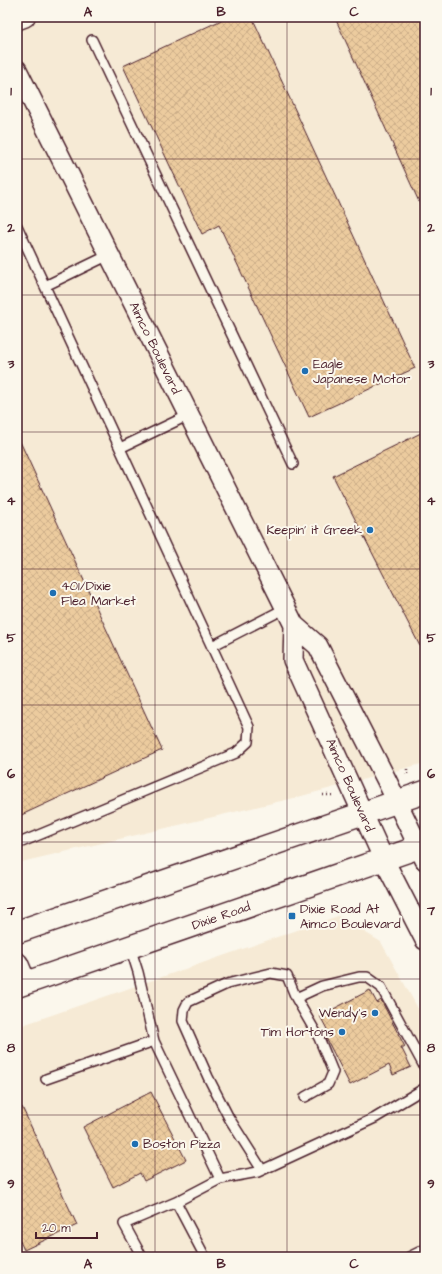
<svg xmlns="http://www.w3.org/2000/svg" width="442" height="1274" font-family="'Architects Daughter',sans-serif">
<defs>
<pattern id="building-cross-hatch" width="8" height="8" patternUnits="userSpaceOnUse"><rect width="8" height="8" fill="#eccb9e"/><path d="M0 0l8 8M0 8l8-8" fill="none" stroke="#ccae88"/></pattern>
</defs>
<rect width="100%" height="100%" fill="#fbf7ec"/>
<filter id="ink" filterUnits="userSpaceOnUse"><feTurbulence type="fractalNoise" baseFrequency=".025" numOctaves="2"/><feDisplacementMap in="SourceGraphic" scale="8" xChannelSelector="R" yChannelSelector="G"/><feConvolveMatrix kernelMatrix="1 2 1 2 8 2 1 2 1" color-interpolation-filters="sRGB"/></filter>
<g filter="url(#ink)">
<path fill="#f6ead5" d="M17 17H425V763L294 798 17 863Z
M338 916 381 942 425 1021V1257H17V1027Z"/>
<path fill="url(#building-cross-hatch)" stroke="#4a1f2b" d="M228 17H252L415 368 309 417 219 225 202 234 123 66Z
M343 17H425V215L336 20Z
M425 431V656L333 476Z
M17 435 162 750 17 817Z
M370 990 377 1003 381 1000 405 1047H401L411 1067 393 1075 389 1065 350 1085 325 1036 329 1033 320 1016Z
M151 1092 186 1160 144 1181 140 1173 113 1187 83 1127Z
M22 1107 77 1225 24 1250 17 1235V1109Z"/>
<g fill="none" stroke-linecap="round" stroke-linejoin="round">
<defs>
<path id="lane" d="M92 40 293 464
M17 226 249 727 248 742 236 753 17 844
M45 286 109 255
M120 448 189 415
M212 646 286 608
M130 947 138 972 154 1041 220 1179 176 1202 205 1257
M46 1079 154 1041
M305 1097 328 1084 333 1072 319 1038 296 998 322 986 359 977H367L381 987 425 1068
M262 1170 229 1118 208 1077 183 1021 184 1010 188 1002 227 984 271 973 287 976 296 998
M220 1179 258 1172 375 1118 425 1088
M142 1257 124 1224 176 1202
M409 1257 425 1249"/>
<path id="street" d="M17 20 25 17
M17 70 294 625 318 646 386 779 425 860
M294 625 293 660 384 860 425 940"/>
<path id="secondary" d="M17 932 425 792
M17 964 25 983
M17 986 425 845"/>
</defs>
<use href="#lane" stroke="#4a1f2b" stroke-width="12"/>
<use href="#street" stroke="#4a1f2b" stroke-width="22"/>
<use href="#secondary" stroke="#4a1f2b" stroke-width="25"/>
<path stroke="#4a1f2b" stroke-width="2.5" stroke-dasharray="1 3" stroke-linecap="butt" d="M407 774V767
M323 795H333"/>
<use href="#lane" stroke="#fbf7ec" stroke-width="9"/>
<use href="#street" stroke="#fbf7ec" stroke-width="19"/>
<use href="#secondary" stroke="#fbf7ec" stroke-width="22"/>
</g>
</g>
<path fill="none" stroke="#4a1f2b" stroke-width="1" stroke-opacity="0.55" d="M155 17V1257M287 17V1257M17 159H425M17 295H425M17 432H425M17 569H425M17 705H425M17 842H425M17 979H425M17 1115H425"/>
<g fill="#1f6fb2" stroke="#fbf7ec" stroke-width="1.5">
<circle cx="305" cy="371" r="4"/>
<circle cx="370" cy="530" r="4"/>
<circle cx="53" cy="593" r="4"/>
<rect x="288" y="912" width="8" height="8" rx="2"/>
<circle cx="375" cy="1013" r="4"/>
<circle cx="342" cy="1032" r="4"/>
<circle cx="135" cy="1144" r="4"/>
</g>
<g text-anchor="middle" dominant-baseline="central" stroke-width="4" stroke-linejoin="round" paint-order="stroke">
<g font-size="13" fill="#4a1f2b" stroke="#fbf7ec">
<text transform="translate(155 348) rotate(64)">Aimco Boulevard</text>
<text transform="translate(350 785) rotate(66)">Aimco Boulevard</text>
<text transform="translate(221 916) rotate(-19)">Dixie Road</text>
</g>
<g font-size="13" fill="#4a1f2b" stroke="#fbf7ec" text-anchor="start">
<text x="313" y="364">Eagle<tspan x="313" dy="15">Japanese Motor</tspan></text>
<text x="362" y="530" text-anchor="end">Keepin' it Greek</text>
<text x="61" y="586">401/Dixie<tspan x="61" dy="15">Flea Market</tspan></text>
<text x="300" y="909">Dixie Road At<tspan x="300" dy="15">Aimco Boulevard</tspan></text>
<text x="367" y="1013" text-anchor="end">Wendy's</text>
<text x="334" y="1032" text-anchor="end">Tim Hortons</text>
<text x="143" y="1144">Boston Pizza</text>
</g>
</g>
<rect width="442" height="1274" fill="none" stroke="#fbf7ec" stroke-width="44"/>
<path d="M36 1232v6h61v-6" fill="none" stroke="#4a1f2b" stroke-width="2"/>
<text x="42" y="1232" font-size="12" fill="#4a1f2b" stroke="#fbf7ec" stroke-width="3" paint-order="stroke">20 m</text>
<rect x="22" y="22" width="398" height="1230" fill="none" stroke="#4a1f2b" stroke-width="1.5"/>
<g font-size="13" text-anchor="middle" font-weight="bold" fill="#4a1f2b">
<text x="88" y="16">A</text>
<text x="221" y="16">B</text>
<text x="354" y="16">C</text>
<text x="11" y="95">1</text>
<text x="431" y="95">1</text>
<text x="11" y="232">2</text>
<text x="431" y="232">2</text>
<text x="11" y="368">3</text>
<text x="431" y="368">3</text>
<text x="11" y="505">4</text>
<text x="431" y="505">4</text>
<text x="11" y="642">5</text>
<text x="431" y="642">5</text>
<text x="11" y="778">6</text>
<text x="431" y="778">6</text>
<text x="11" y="915">7</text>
<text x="431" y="915">7</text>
<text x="11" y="1052">8</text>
<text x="431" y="1052">8</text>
<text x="11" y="1188">9</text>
<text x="431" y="1188">9</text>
<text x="88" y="1268">A</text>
<text x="221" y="1268">B</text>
<text x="354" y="1268">C</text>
</g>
</svg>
